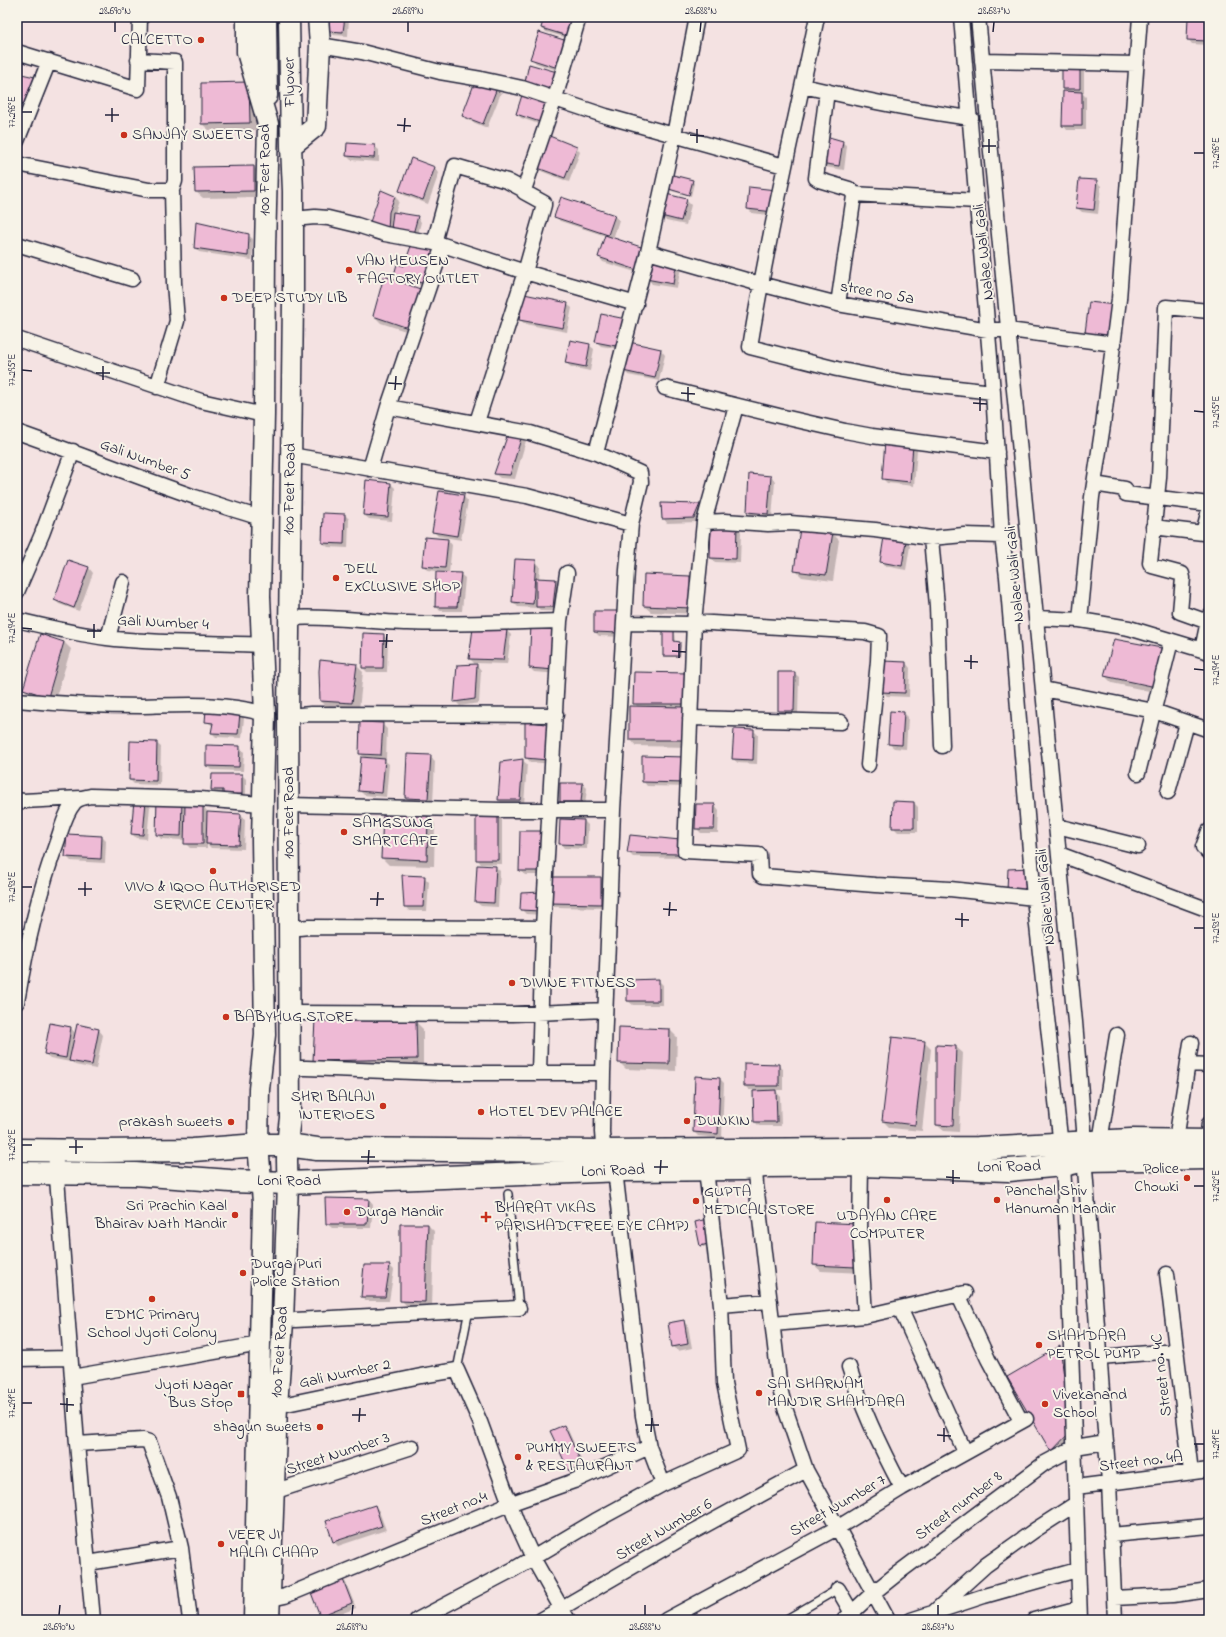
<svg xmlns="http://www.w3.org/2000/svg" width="1226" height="1637" font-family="'Indie Flower',sans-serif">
<rect width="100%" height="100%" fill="#f4e2e2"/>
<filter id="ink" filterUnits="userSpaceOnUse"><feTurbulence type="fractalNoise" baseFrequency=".025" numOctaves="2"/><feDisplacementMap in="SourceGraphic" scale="8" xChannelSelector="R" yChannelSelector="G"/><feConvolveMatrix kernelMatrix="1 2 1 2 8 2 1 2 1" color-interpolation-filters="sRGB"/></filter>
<g filter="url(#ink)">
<path fill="#0003" d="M329 17H349L348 36 333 35 329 30Z
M545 17 575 40 546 32 542 27Z
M1189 17H1209V45L1192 44 1188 39Z
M540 33 562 72 536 63 532 59Z
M1080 67 1084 72V93H1082L1086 97V130H1067L1063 125 1067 93 1063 88Z
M17 74 32 109 17 105Z
M497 89 501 93 487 128 468 120 463 115Z
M256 90V130H209L202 124Z
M524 93 547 127 521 118 517 114Z
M842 142 847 146 844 170 825 167 821 163Z
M374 146 379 150V162L351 160 347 156Z
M576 148 580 152 569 182 541 171 537 167Z
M411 159 435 168 439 173 428 204 404 195 400 191Z
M254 167 261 174V197L203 198 196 192Z
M692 181 694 183 691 196 672 191 670 189Z
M1096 181 1101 186 1098 214 1082 212 1077 208Z
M750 188 778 216 752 213 748 209Z
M395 197 399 201 395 213 417 217 421 222 417 238 374 230Z
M686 200 691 205 686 225 666 221 662 216Z
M555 216H614L619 220 613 239 681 267 677 288 652 284 645 275 603 262 599 257 606 236 560 221Z
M248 235 253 239 252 260 199 252 195 248Z
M405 267 429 288 400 279 395 275Z
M385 277 418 335 381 323 374 316Z
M567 304 572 308 567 332 525 324 520 320Z
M601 315 625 350 601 346 596 341Z
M589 345 594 349 590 371 571 367 566 363Z
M661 350 665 355 659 381 628 375 624 370Z
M509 432 527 437 515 479 500 478 495 474Z
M913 446 917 450 914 486 887 483 883 479Z
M771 477 775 481 772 518 752 516 748 512Z
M391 484 395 488 392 521 369 519 364 515Z
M463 496 468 501 461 540 438 536 433 531Z
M662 504 700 505 704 510 698 522 667 523 663 518Z
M345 515 349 519 348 548 328 547 323 543Z
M737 527 741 532 740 563 715 562 711 558Z
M832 533 839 540 833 581 802 577 795 570Z
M448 540 452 545 449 573 460 574 465 578 462 611H440L436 606 447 572 427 570 423 565Z
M906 542 910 546 906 570 885 566 881 562Z
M69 561 89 568 93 573 79 611 59 604 55 600Z
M535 561 540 566 539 579 556 580 560 585 557 611H541L538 608 518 607 513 602Z
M689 577 696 584 697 614 651 612 644 606Z
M595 612 624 637 599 636 595 632Z
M532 626 559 674 534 672 530 668Z
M507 631 511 635 507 664 475 663 481 670 479 703 460 706 455 701 476 665 470 659Z
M673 631 675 633 676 642 681 645 680 657H666L664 655Z
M41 635 64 642 71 649 54 703 31 696 24 689Z
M383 635 388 639 387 672H367L363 668Z
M1114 640 1163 694 1112 683 1105 676Z
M884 662 906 663 910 668 909 697 887 696 882 691Z
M356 665 363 672 359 710 328 708 321 701Z
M794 673 799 677 798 715H783L779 710Z
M687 674 690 747 636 746 630 739 638 707 634 703Z
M891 712 904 713 908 717 906 749 894 748 889 744Z
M239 713 244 718 242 738 216 737 212 733 213 726 206 721Z
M382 724 387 729 386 759H383L389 764 386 797 364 795 359 790 365 758 360 753Z
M550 726 553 764 530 762 526 757Z
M735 730 754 731 758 735 757 764 738 763 733 759Z
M156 743 161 747 160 785 134 784 130 780Z
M239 747 244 752 243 771 211 770 207 766Z
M430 756 435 761 433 803 410 802 406 798Z
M687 758 691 787 647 786 643 781Z
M522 760 527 764 524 804H503L499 800Z
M242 775 246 779V798L217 794 212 790Z
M583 784 587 788 585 806H565L561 802Z
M158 800 203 806 207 811V813L240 815 245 819 244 849 211 848 207 844V848H190L185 843V840L161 839 157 834Z
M146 802 150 806 147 839 136 838 132 834Z
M914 803 918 807V832H898L894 828Z
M715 805 719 810 718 833H701L696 828Z
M384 816 428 817 435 824 434 866 389 865 382 858Z
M498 816 502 820V864H481L477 859Z
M584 821 588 825 587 849 564 848 560 843Z
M546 832 549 875H525L520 870Z
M68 835 102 837 106 841 105 863 71 861 66 856Z
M684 845 683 858 633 857 628 852Z
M495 867 500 871 498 907 481 906 476 902Z
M424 877 429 882 427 911H409L405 906Z
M601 878 605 883V908L555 907 551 903Z
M522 893 544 915 526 914 521 909Z
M658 980 663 985V1005H633L628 1001Z
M416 1022 423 1029V1065L321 1067 314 1060Z
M50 1025 71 1028 76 1034 99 1030 103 1035 96 1069 75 1065 71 1060 70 1062 50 1058 45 1054Z
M670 1030 677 1037 676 1071 626 1069 619 1062Z
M924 1042 931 1049 922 1131 890 1128 883 1121Z
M956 1047 963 1053 959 1132 944 1131 937 1125Z
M778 1065 783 1069V1090H775L780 1096 781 1126H759L755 1122 754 1090H749L745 1086Z
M720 1079 724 1083 722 1138 698 1136 694 1132Z
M369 1200 373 1205 371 1228H332L327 1224Z
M696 1222 713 1245 703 1247 701 1245Z
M428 1225 434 1231 432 1308 408 1307 401 1300Z
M864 1232 862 1273 821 1271 814 1265Z
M390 1266 394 1270 389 1301H366L362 1296Z
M683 1321 688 1326 692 1348 678 1351 673 1346Z
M1060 1348 1066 1354 1077 1438 1052 1451 1008 1377Z
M564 1426 568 1430 586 1470 574 1475 570 1471Z
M375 1506 379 1511 386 1530 338 1546 334 1542Z
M342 1579 346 1583 356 1608 325 1620 321 1615Z"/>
<path fill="#eebad5" stroke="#22223b" d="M328 17H345L343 32 328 31Z
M544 17H577L571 37 541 28Z
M1188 17H1209L1207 41 1187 40Z
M539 32 567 41 558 68 530 59Z
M529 64 557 72 550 90 525 82Z
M1080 66V89H1062V67Z
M17 73 35 77 28 105 17 102Z
M476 79 497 88 483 124 462 116Z
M249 82 250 123 201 124V83Z
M1063 91 1082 92V126H1062Z
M523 92 550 101 543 123 516 114Z
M547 135 577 147 565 178 535 167Z
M822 135 843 141 839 166 820 163Z
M347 143 375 145 374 158 346 156Z
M411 158 435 167 423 200 399 191Z
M254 166V191L195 192 194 167Z
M673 175 693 180 689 195 669 189Z
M1079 179 1097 180 1094 210 1076 208Z
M749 187 776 190 774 212 747 209Z
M381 190 395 196 389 212 388 231 369 225Z
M666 194 687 199 681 221 661 216Z
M561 197 615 215 608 235 554 217Z
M393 212 418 216 413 234 391 229Z
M196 222 249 234 248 256 194 248Z
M605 235 647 249 640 271 598 257Z
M412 243 437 247 425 284 394 275 397 264 404 266Z
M649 257 677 261 673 284 646 279Z
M384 276 423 290 411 329 373 316Z
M524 294 568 303 563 328 519 320Z
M1089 302 1115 305 1111 336 1085 333Z
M601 314 626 319 621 347 595 342Z
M570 340 590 344 586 367 565 363Z
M629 342 661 349 655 378 623 371Z
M509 431 523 432 510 475 494 474Z
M885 442 913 445 910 482 882 479Z
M749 474 771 476 768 514 747 512Z
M366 480 391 483 388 517 363 515Z
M439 491 464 495 457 536 432 532Z
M661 503 700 504 694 518 662 519Z
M323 513 345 514 344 544 322 543Z
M711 525 737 526 736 559 710 558Z
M800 528 833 532 826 575 794 571Z
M425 537 448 539 445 568 422 566Z
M884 537 906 541 902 566 880 562Z
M515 559 536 560 533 604 512 602Z
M68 560 89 567 74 608 54 600Z
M436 572 461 573 457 607H435Z
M644 574 690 576 691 608 643 606Z
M536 578 556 579 553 607H536Z
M594 611H620V633L594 632Z
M531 625 557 627 555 670 529 668Z
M473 628 507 630 503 660 469 659Z
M674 630V641L680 642 679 656H663V631Z
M363 633 384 634 383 668H362Z
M40 634 64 642 48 697 23 689Z
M1114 639 1167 649 1156 687 1104 676Z
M320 660 357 664 352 703 320 701 319 671Z
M883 661 906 662 905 693 881 692Z
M477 664 475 699 454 702 457 665Z
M634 672 688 673 687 704H633Z
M778 672H795L794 711H778Z
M629 706 684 707V740H629Z
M206 710 240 713 238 734 211 733 213 723 205 722Z
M890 711 904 712 902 745 888 744Z
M525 721 551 725 548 760 525 758Z
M360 722 383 723 381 755 359 754Z
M734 729 754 730 753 760 732 759Z
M130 741 157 742 156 781 129 780Z
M206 745 240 746 239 767 206 766Z
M407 754 431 755 428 799 405 798Z
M642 756 687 757 686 783 642 782Z
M361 757 385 759 382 793 358 791Z
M523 759 520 800H498L501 762Z
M212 774H242V794L223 795V790H211Z
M560 783H583L581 802H560Z
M157 799 182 800 181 836 156 835Z
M134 800 146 801 143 835 131 834Z
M893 801 914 802V828H892Z
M696 804H715L714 829H695Z
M185 805H203V844H184Z
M207 812 241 814 239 845 206 844Z
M383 815 428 816 427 860 381 858Z
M476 815H498V860H476Z
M560 819 584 820 583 845 559 844Z
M520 831H546L545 871H519Z
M67 834 102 836 101 859 65 857Z
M630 835 680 840 679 854 627 853Z
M477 865 496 866 494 903 475 902Z
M1031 868 1030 891 1007 890 1008 869Z
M402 875 425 876 423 907H404Z
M550 877H601V904L550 903Z
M541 892 540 911 520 910 521 893Z
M659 979V1001H627V980Z
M315 1019 416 1021 417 1059 313 1061Z
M50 1023 71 1027 66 1058 44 1054Z
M77 1024 99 1029 92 1065 69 1061Z
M619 1027 670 1029 669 1064 618 1063Z
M892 1037 925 1041 915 1125 882 1121Z
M936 1045 956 1046 953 1126 936 1125Z
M744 1063 779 1064V1086H744Z
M695 1076 720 1078 718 1134 693 1132Z
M776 1090 777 1122H754L753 1091Z
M325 1198 369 1199 367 1224H326Z
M707 1219 712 1243 700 1246 695 1222Z
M815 1222 858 1224 855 1267 813 1265Z
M400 1224H428L425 1302 400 1301Z
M364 1265H390L385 1297H361Z
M684 1320 688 1344 672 1347 668 1323Z
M1060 1346 1071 1431 1051 1452 1007 1377Z
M564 1425 582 1465 569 1471 550 1431Z
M375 1505 382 1526 333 1542 326 1521Z
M342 1577 352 1603 320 1616 310 1590Z"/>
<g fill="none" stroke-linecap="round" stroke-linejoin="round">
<defs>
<path id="lane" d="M508 1194 519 1308
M457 1370 469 1310
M785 1620 838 1589"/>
<path id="street" d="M817 17C794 127 768 236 750 347L837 369 903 382 993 392
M961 17 993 392 1002 536 1007 577 1034 898 1063 1165 1068 1256 1080 1620
M978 17 1075 1022 1084 1129V1156L1109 1482 1115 1620
M320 45 362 52 440 72 481 79 522 88 606 116 784 166
M17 52 138 89 140 17
M982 61 1136 64
M803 86C859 99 914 111 971 118
M827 91 816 178 819 180 849 189 852 191 854 196 838 304
M17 141 49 61
M17 164 149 190H172L175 181V62L138 60
M853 194 977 201
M293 219 315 217 328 218 357 225 385 234 440 244 525 272 636 304
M434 243 455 166 507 181 524 190
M17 244 132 279
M648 252 760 284 838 304 988 330H1009L1114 344
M17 339 201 401 264 415
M157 387 177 321 174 283 172 190
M665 388 779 416 845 431 872 436 997 452
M736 406 704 522 694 622 685 851 759 855 760 874 763 876 875 885 950 889 1034 898
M388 407 530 433 596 453 640 473 641 482 631 524 627 570 613 810 603 1073 602 1132 604 1158
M477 422 525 272 544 205V203L524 192V190L555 98 579 17
M17 432C77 453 135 476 195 497 217 504 239 512 262 518
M596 453 648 252 674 135 697 17
M291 455 527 496 631 524
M370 469 388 407 443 245
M1094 484 1125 489 1126 494 1209 504
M704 522 725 521 768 524 790 523 875 530 931 538 964 535 1002 536
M1153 527 1203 533 1209 510
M931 538 937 606 942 746
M567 573 560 621 543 928 539 1073H603
M17 592 42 534 73 451
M289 618C328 615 368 622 408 623 458 625 510 622 560 621
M1037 618 1080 620 1129 628 1209 652
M17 620C47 627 76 634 107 638 158 644 210 642 262 645
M1080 620 1092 497 1103 425 1119 299 1140 17
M1208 622 1180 612 1183 578 1182 574 1152 566 1150 563 1159 478 1166 307 1209 311
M624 623 692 624 694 622 865 632 879 636 878 661 868 765
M108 638 123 582
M1202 650 1209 616
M1043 689 1154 711 1209 730
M17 700C59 704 101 706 143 706 182 705 226 702 265 714
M288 716 311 714 556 715
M690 718 841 722
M1138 773 1171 641
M1168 792 1187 723
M17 800 23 801 81 798
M289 805 501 810H613
M1057 826 1138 846
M1209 831 1203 847 1209 853
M1059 854 1209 910
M289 929 309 927 543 928
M17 1002C26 947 39 891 58 839 62 827 66 812 74 803 78 798 85 797 91 796L200 799 262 804
M289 1013 513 1014 605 1010
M1189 1064 1209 1065
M289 1068H306L440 1073H539
M1176 1140 1191 1043
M1207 1141 1209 1124
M1100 1142 1117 1035
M55 1151 77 1444 93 1620
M754 1159 756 1184 780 1389 785 1408 806 1470 888 1620
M861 1165 860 1233 865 1316
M615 1170 643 1416 649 1447 663 1484
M1167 1274 1191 1472
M958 1294 988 1359 1021 1421
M721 1305 770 1301
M900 1308 965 1452
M295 1320 519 1308
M773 1324 865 1316 965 1293
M1100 1357 1161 1352H1177
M17 1359 70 1358
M849 1367C862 1409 881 1449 902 1488
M72 1377 260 1344
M277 1406 421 1376 457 1370 480 1422 517 1523 533 1558 568 1620
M77 1444 143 1440 149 1442 169 1497 181 1548 190 1620
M1076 1487 1209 1470
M273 1492 412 1447
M1111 1535 1209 1526
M88 1563 181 1548
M838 1589 856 1620
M1114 1598 1173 1595 1209 1590
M271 1599 285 1596 509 1504 574 1481 649 1447
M934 1612 986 1565 1035 1530 1077 1503
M417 1620 514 1569 595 1521 663 1484 738 1450 724 1383 721 1305 706 1169
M541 1620 689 1534 806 1470
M666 1620 837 1528 902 1488 1026 1419
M844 1620 873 1593 898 1573 1045 1463 1075 1447 1106 1442
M911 1620 984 1596 1077 1570
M1034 1620 1079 1608"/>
<path id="secondary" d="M247 17V52L268 124 265 248 264 415 260 596 265 714 262 840 265 1035 259 1089 258 1145 263 1202 254 1620
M266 17 267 96
M291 146 316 126 320 45 318 17
M269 1620 277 1406 283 1322 288 1183C286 1161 287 1140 290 1118L288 716 293 299V191L291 146 289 17"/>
<path id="highway" d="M17 1150 101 1151 193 1150 258 1145H287L317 1149 602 1151 978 1148 1131 1140 1209 1141
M17 1173 135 1174 230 1181 288 1183 623 1170 742 1169 764 1166 861 1165 1009 1170 1063 1165 1085 1160 1209 1158"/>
</defs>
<use href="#lane" stroke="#22223b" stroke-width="10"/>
<use href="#street" stroke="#22223b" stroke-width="17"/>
<use href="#secondary" stroke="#22223b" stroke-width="23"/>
<use href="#highway" stroke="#22223b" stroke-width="25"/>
<use href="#lane" stroke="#f7f3e8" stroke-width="7"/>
<use href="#street" stroke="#f7f3e8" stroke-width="14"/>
<use href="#secondary" stroke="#f7f3e8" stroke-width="20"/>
<use href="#highway" stroke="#f7f3e8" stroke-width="22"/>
</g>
</g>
<path fill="none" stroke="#22223b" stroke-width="1.5" d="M115 32V22M408 32V22M700 32 701 22M993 32 994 22M22 112H32M105 115H119M112 122V108M397 125 411 126M404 132 405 118M690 135 704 136M697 143V129M982 146H996M989 153V139M1194 153H1204M22 370 32 371M96 373H110M103 380V366M388 383 402 384M395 390 396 376M681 393 695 394M688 401V387M973 403 987 404M980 411V397M1194 411 1204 412M22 628 32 629M87 631H101M94 638V624M379 641H393M386 648 387 634M672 651 686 652M679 658V644M964 661 978 662M971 669V655M1194 669 1204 670M22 887H32M78 889H92M85 896V882M370 899H384M377 906 378 892M663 909 677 910M669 916 670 902M955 919 969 920M962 927V913M1194 928H1204M22 1145H32M69 1147H83M76 1154V1140M361 1157H375M368 1164 369 1150M654 1167H668M660 1174 661 1160M946 1177 960 1178M953 1184V1170M1194 1186H1204M22 1403H32M60 1404 74 1405M67 1412V1398M352 1415H366M359 1422 360 1408M645 1425H659M651 1432 652 1418M937 1435 951 1436M944 1442V1428M1194 1444H1204M59 1615 60 1605M352 1615 353 1605M645 1615V1605M938 1615V1605"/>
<g fill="#c8321e" stroke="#f7f3e8" stroke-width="1.5">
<circle cx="201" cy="40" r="4"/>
<circle cx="124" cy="135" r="4"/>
<circle cx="349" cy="270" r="4"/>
<circle cx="224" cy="298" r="4"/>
<circle cx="336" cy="578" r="4"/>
<circle cx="344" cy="832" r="4"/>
<circle cx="213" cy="871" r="4"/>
<circle cx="512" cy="983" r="4"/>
<circle cx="226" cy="1017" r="4"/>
<circle cx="383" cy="1106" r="4"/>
<circle cx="481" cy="1112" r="4"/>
<circle cx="687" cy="1121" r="4"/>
<circle cx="231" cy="1122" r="4"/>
<circle cx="1187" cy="1178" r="4"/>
<circle cx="887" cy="1200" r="4"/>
<circle cx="997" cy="1200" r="4"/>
<circle cx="696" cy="1201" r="4"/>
<circle cx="347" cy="1212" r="4"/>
<circle cx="235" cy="1215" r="4"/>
<path d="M484 1211h4v4h4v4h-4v4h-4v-4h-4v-4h4z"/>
<circle cx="243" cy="1273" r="4"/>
<circle cx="152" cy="1299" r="4"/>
<circle cx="1039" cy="1345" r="4"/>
<circle cx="759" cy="1393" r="4"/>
<rect x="237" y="1390" width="8" height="8" rx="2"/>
<circle cx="1045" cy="1404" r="4"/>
<circle cx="320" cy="1427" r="4"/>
<circle cx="518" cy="1457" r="4"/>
<circle cx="221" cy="1544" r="4"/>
</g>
<g text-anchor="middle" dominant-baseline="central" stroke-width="4" stroke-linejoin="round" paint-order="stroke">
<g font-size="16" fill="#22223b" stroke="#f7f3e8" text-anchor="start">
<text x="193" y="40" text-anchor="end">CALCETTO</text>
<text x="132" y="135">SANJAY SWEETS</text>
<text x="357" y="261">VAN HEUSEN<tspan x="357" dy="18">FACTORY OUTLET</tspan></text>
<text x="232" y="298">DEEP STUDY LIB</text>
<text x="344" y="569">DELL<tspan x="344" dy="18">EXCLUSIVE SHOP</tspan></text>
<text x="352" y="823">SAMGSUNG<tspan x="352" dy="18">SMARTCAFE</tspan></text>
<text x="213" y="887" text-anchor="middle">VIVO &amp; IQOO AUTHORISED<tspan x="213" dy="18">SERVICE CENTER</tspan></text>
<text x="520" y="983">DIVINE FITNESS</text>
<text x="234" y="1017">BABYHUG STORE</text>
<text x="375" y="1097" text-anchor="end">SHRI BALAJI<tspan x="375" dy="18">INTERIOES</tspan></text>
<text x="489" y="1112">HOTEL DEV PALACE</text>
<text x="695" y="1121">DUNKIN</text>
<text x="223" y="1122" text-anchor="end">prakash sweets</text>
<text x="1179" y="1169" text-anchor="end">Police<tspan x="1179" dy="18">Chowki</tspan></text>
<text x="1005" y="1191">Panchal Shiv<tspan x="1005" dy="18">Hanuman Mandir</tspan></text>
<text x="704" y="1192">GUPTA<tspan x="704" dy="18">MEDICAL STORE</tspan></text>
<text x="227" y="1206" text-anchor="end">Sri Prachin Kaal<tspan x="227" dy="18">Bhairav Nath Mandir</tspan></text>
<text x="495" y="1208">BHARAT VIKAS<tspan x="495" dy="18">PARISHAD(FREE EYE CAMP)</tspan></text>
<text x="355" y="1212">Durga Mandir</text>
<text x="887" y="1216" text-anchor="middle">UDAYAN CARE<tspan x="887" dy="18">COMPUTER</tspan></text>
<text x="251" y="1264">Durga Puri<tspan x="251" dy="18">Police Station</tspan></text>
<text x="152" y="1315" text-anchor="middle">EDMC Primary<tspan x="152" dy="18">School Jyoti Colony</tspan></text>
<text x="1047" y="1336">SHAHDARA<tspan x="1047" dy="18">PETROL PUMP</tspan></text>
<text x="767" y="1384">SAI SHARNAM<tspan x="767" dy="18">MANDIR SHAHDARA</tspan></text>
<text x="233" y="1385" text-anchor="end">Jyoti Nagar<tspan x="233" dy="18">Bus Stop</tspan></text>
<text x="1053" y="1395">Vivekanand<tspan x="1053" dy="18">School</tspan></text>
<text x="312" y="1427" text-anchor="end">shagun sweets</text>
<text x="526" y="1448">PUMMY SWEETS<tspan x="526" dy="18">&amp; RESTAURANT</tspan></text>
<text x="229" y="1535">VEER JI<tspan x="229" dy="18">MALAI CHAAP</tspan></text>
</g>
<g font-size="16" fill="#22223b" stroke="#f7f3e8">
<text transform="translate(290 82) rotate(-91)">Flyover</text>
<text transform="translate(265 170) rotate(-90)">100 Feet Road</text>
<text transform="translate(984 252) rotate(-96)">Nalae Wali Gali</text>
<text transform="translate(877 293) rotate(10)">stree no 5a</text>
<text transform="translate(145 460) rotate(20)">Gali Number 5</text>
<text transform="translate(290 489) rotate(-89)">100 Feet Road</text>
<text transform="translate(1015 574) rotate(-95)">Nalae Wali Gali</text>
<text transform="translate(163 623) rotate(3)">Gali Number 4</text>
<text transform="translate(289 813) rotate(-90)">100 Feet Road</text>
<text transform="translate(1046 897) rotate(-95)">Nalae Wali Gali</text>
<text transform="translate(1009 1167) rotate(-1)">Loni Road</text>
<text transform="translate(613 1171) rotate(-2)">Loni Road</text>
<text x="289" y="1181">Loni Road</text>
<text transform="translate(280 1352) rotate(-86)">100 Feet Road</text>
<text transform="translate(345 1374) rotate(-12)">Gali Number 2</text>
<text transform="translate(1162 1375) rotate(-97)">Street no. 4C</text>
<text transform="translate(338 1454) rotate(-18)">Street Number 3</text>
<text transform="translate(1141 1462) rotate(-7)">Street no. 4A</text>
<text transform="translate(838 1506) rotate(-30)">Street Number 7</text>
<text transform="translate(959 1506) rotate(-37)">Street number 8</text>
<text transform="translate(454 1509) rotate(-22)">Street no.4</text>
<text transform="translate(664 1530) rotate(-30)">Street Number 6</text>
</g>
</g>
<rect width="1226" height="1637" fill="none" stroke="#f7f3e8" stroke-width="44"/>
<rect x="22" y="22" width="1182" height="1593" fill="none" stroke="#22223b" stroke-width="1.5"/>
<g font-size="10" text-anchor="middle" fill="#22223b">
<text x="115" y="14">28.690°N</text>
<text x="408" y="14">28.689°N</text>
<text x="701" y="14">28.688°N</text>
<text x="994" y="14">28.687°N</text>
<text transform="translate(11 112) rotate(-90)" y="4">77.296°E</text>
<text transform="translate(1215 153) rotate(-90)" y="4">77.296°E</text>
<text transform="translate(11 370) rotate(-90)" y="4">77.295°E</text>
<text transform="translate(1215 412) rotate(-90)" y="4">77.295°E</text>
<text transform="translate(11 628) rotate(-90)" y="4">77.294°E</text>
<text transform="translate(1215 670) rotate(-90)" y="4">77.294°E</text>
<text transform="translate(11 887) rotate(-90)" y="4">77.293°E</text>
<text transform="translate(1215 928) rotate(-90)" y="4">77.293°E</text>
<text transform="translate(11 1145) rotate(-90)" y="4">77.292°E</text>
<text transform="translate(1215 1186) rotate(-90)" y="4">77.292°E</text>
<text transform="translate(11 1403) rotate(-90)" y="4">77.291°E</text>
<text transform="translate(1215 1444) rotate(-90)" y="4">77.291°E</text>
<text x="59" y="1630">28.690°N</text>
<text x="352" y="1630">28.689°N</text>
<text x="645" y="1630">28.688°N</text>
<text x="938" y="1630">28.687°N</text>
</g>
</svg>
